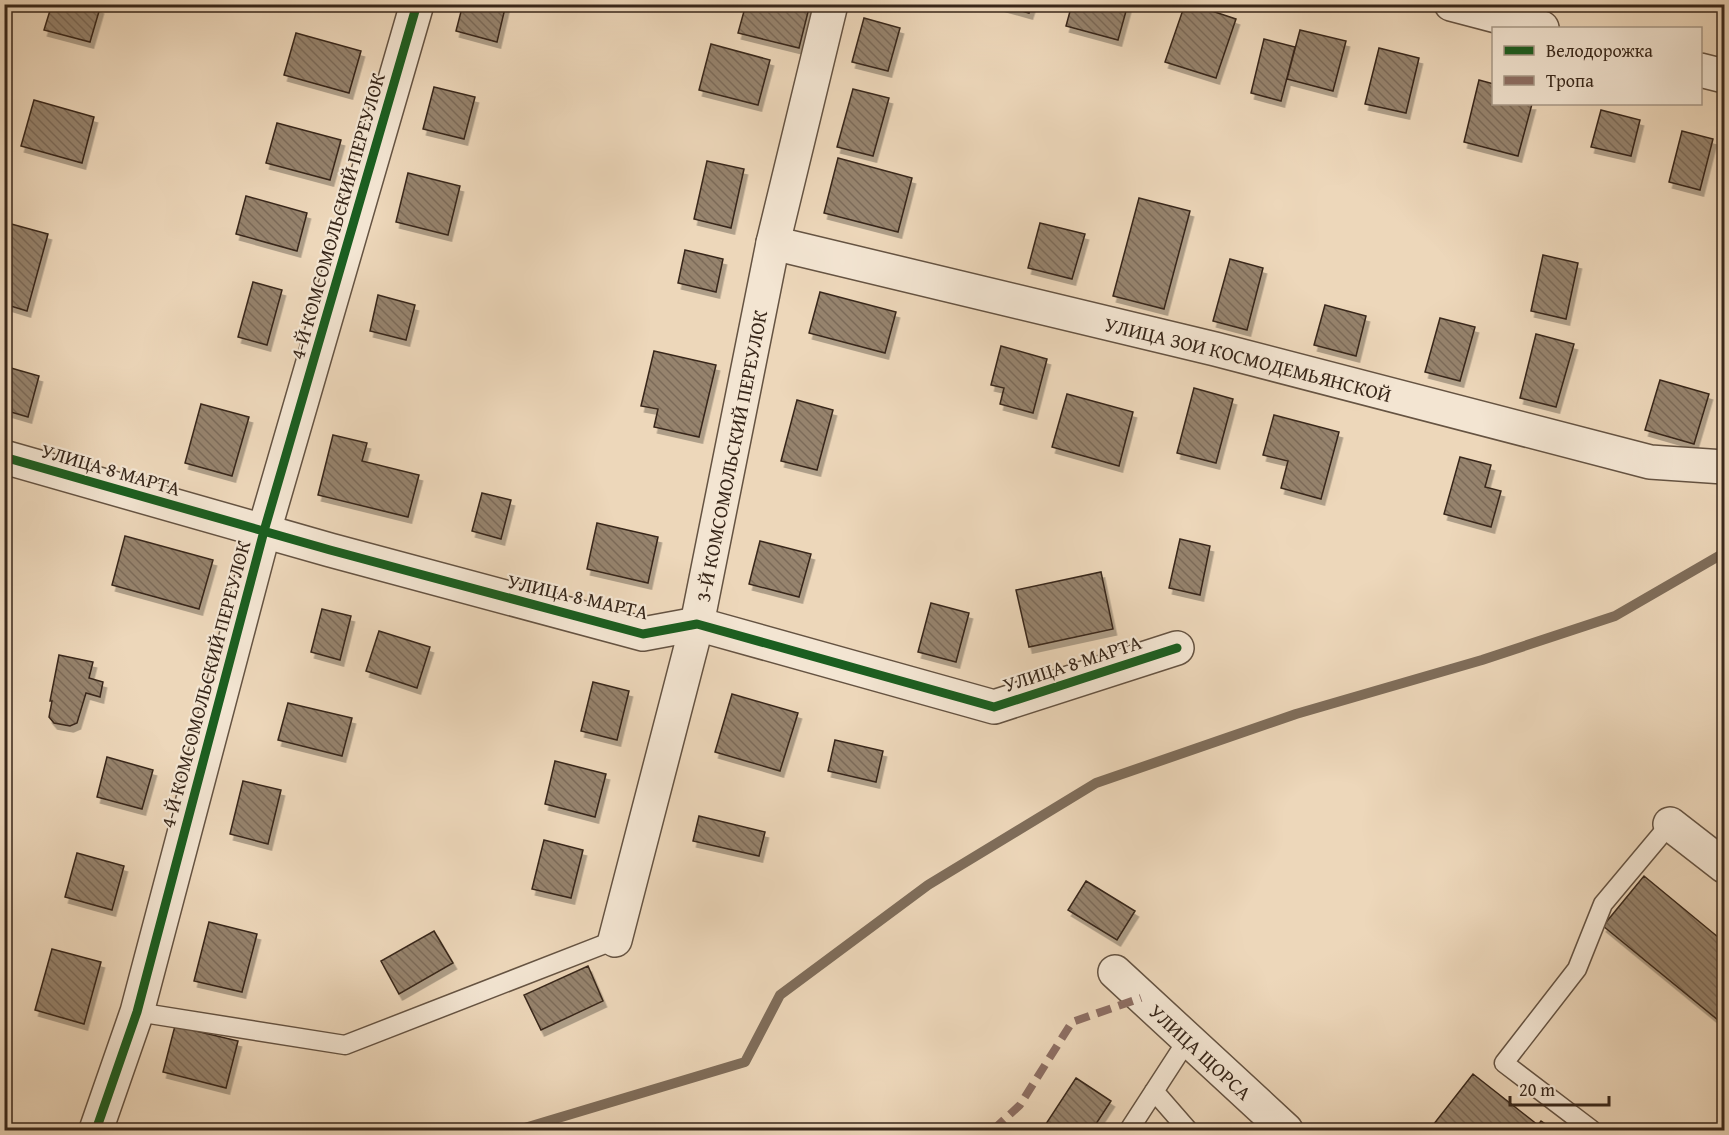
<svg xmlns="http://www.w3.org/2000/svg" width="1729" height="1135" font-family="'Gentium Book Plus',serif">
<defs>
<pattern id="building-back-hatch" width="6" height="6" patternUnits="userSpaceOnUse" patternTransform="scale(1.5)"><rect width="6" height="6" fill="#96836d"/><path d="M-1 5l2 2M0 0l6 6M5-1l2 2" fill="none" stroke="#7b6b59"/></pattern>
<filter id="shadow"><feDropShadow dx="3.5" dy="6" stdDeviation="0" flood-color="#0004"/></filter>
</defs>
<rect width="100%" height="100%" fill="#edd7ba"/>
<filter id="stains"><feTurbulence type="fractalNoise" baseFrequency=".00333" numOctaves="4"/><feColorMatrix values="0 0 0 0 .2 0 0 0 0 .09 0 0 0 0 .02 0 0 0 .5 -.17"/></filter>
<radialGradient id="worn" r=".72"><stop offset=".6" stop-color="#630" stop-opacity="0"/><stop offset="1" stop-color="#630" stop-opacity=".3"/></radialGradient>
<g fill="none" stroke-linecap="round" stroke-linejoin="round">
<path stroke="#7f6d5a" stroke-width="10" d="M518 1130 745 1062 780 995 928 885 1096 783 1296 714 1482 660 1615 616 1724 553"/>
</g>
<path fill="url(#building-back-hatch)" stroke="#38271a" stroke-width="1.5" filter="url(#shadow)" d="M52 4H89L100 8 90 42 44 30Z
M463 4H506L497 42 456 31Z
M746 4H810L799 48 738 33Z
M996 4H1032L1029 13Z
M1072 4H1128L1118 40 1066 26Z
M1185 4H1191L1236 19 1216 78 1165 62Z
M864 18 900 28 888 71 852 62Z
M1300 30 1346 41 1333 91 1287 79Z
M296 33 361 51 349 93 284 75Z
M1264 39 1295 47 1281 101 1251 93Z
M711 44 770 60 758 105 699 90Z
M1379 48 1419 58 1406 113 1365 104Z
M1479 80 1494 84V104H1532L1518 156 1464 142Z
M434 87 475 97 464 139 423 129Z
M853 89 889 98 873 156 837 147Z
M34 100 94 117 82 163 21 146Z
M1601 110 1640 120 1631 156 1591 147Z
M277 123 341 140 330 180 266 163Z
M1682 131 1713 139 1700 190 1669 182Z
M838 158 912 178 898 232 824 213Z
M707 161 744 169 731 228 694 219Z
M408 173 460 186 448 235 396 222Z
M246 196 307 213 297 251 236 234Z
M1139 198 1190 211 1164 309 1113 296Z
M4 222 48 234 27 311 4 304Z
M1040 223 1085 234 1072 279 1028 268Z
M685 250 723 259 716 292 678 283Z
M1543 255 1578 263 1566 319 1531 311Z
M1230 259 1263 268 1247 330 1213 321Z
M253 282 282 290 267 345 238 337Z
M820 292 896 312 885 353 809 333Z
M378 295 415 305 406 340 370 331Z
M1325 305 1366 316 1356 356 1314 345Z
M1440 318 1475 327 1460 381 1425 372Z
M1536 334 1574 344 1556 407 1520 398Z
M1001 346 1047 359 1033 413 1000 404 1004 388 991 385Z
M654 351 716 365 699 437 654 427 658 409 641 406Z
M4 366 39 376 28 417 4 410Z
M1660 380 1709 394 1694 444 1645 430Z
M1194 388 1233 399 1216 463 1177 453Z
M1067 394 1133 412 1119 466 1052 447Z
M797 400 833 410 817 470 781 461Z
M201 404 249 417 232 476 185 463Z
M1274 415 1339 432 1321 499 1281 488 1288 461 1263 455Z
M333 435 367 443 362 461 419 475 408 517 318 495Z
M1460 457 1491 465 1485 487 1501 491 1491 527 1444 514Z
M482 493 511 500 501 539 472 531Z
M597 523 658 537 648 583 587 569Z
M125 536 213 560 199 609 112 585Z
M1180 539 1210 546 1200 595 1169 588Z
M760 541 811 554 799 597 749 584Z
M1101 572 1113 629 1029 647 1016 590Z
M931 603 969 613 956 662 918 652Z
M322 609 351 616 340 660 311 652Z
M379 631 430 647 417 688 366 671Z
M59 655 93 662 89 678 103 682 100 697 86 693 77 723 70 726 54 723 49 717 52 701H50Z
M593 682 629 691 617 740 581 731Z
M732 694 798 713 780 771 715 752Z
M288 703 352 718 342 756 278 740Z
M835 740 883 751 876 782 828 771Z
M107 757 153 770 142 809 97 797Z
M555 761 606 774 595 817 545 804Z
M243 781 281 790 268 844 230 834Z
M699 816 765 832 759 856 693 841Z
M544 840 583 850 571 898 532 889Z
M77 853 124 866 112 910 65 897Z
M1644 876 1724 942V1025L1603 926Z
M1086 881 1135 911 1117 940 1068 910Z
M209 922 257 934 242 992 194 981Z
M434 931 453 963 399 994 381 961Z
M52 949 101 962 84 1024 35 1010Z
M588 966 603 1001 541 1030 524 995Z
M175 1026 238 1041 226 1088 163 1072Z
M1473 1074 1538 1125 1541 1121 1554 1130H1441L1433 1125Z
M1076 1078 1111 1101 1092 1130H1042Z"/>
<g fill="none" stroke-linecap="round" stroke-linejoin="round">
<defs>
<path id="lane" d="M137 1012 345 1045 615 940
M1154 1091 1188 1130
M1129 1130 1188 1039
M1592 1130 1504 1063 1577 969 1603 904 1670 824"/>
<g id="street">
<path d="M1451 4 1542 28"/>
<path d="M1700 70 1724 76"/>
<path id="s1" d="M773 243 1215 349 1650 462 1724 467"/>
<path d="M4 457 330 550 643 634 697 624 994 707 1177 648"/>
<path d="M1670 824 1724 866"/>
<path id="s2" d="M615 940 697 624 773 243 831 4"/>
<path id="s3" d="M1115 972 1286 1130"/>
<path d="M96 1130 137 1012 264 531 417 4"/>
</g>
</defs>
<use href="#lane" stroke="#655342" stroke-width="21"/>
<use href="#street" stroke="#655342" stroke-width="36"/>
<use href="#lane" stroke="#f3e5d2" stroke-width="18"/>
<use href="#street" stroke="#f3e5d2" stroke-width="33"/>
<path stroke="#8d6e63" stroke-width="8" stroke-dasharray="15 8" stroke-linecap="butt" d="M993 1130 1020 1105 1072 1022 1141 998"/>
<defs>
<path id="cycleway" d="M4 457 330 550 643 634 697 624 994 707 1177 648
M96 1130 137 1012 264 531 417 4"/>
</defs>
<use href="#cycleway" stroke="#f3e5d2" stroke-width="13"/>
<use href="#cycleway" stroke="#1b5e20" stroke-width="9"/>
</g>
<g text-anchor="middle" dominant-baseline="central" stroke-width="4.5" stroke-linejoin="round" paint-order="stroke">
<g font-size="20" fill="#38271a" stroke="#f3e5d2">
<text transform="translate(337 216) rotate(-74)">4-Й КОМСОМОЛЬСКИЙ ПЕРЕУЛОК</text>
<text stroke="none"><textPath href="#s1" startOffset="489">УЛИЦА ЗОИ КОСМОДЕМЬЯНСКОЙ</textPath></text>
<text stroke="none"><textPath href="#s2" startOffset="498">3-Й КОМСОМОЛЬСКИЙ ПЕРЕУЛОК</textPath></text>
<text transform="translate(111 469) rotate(16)">УЛИЦА 8 МАРТА</text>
<text transform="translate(578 596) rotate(13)">УЛИЦА 8 МАРТА</text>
<text transform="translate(1072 663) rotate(-18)">УЛИЦА 8 МАРТА</text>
<text transform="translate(205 684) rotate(-75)">4-Й КОМСОМОЛЬСКИЙ ПЕРЕУЛОК</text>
<text stroke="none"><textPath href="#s3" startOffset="117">УЛИЦА ЩОРСА</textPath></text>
</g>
</g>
<rect width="1729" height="1135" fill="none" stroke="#edd7ba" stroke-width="24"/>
<rect x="6" y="6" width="1717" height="1123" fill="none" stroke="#38271a" stroke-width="3"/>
<rect x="12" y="12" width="1705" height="1111" fill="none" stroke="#38271a" stroke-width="1.5"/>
<rect x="1492" y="27" width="210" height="78" fill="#f3e5d2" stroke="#a89988" stroke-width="1.5"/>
<rect x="1504" y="46" width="30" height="9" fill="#1b5e20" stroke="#a89988" stroke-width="1.5"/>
<text x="1546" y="57" font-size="18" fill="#38271a">Велодорожка</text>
<rect x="1504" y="76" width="30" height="9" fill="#8d6e63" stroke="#a89988" stroke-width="1.5"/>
<text x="1546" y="87" font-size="18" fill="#38271a">Тропа</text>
<path d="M1510 1096v9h99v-9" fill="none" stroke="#38271a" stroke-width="3"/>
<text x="1519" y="1096" font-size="18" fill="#38271a" stroke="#f3e5d2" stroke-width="4.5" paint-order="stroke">20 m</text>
<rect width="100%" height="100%" filter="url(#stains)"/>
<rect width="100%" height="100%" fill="url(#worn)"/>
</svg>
